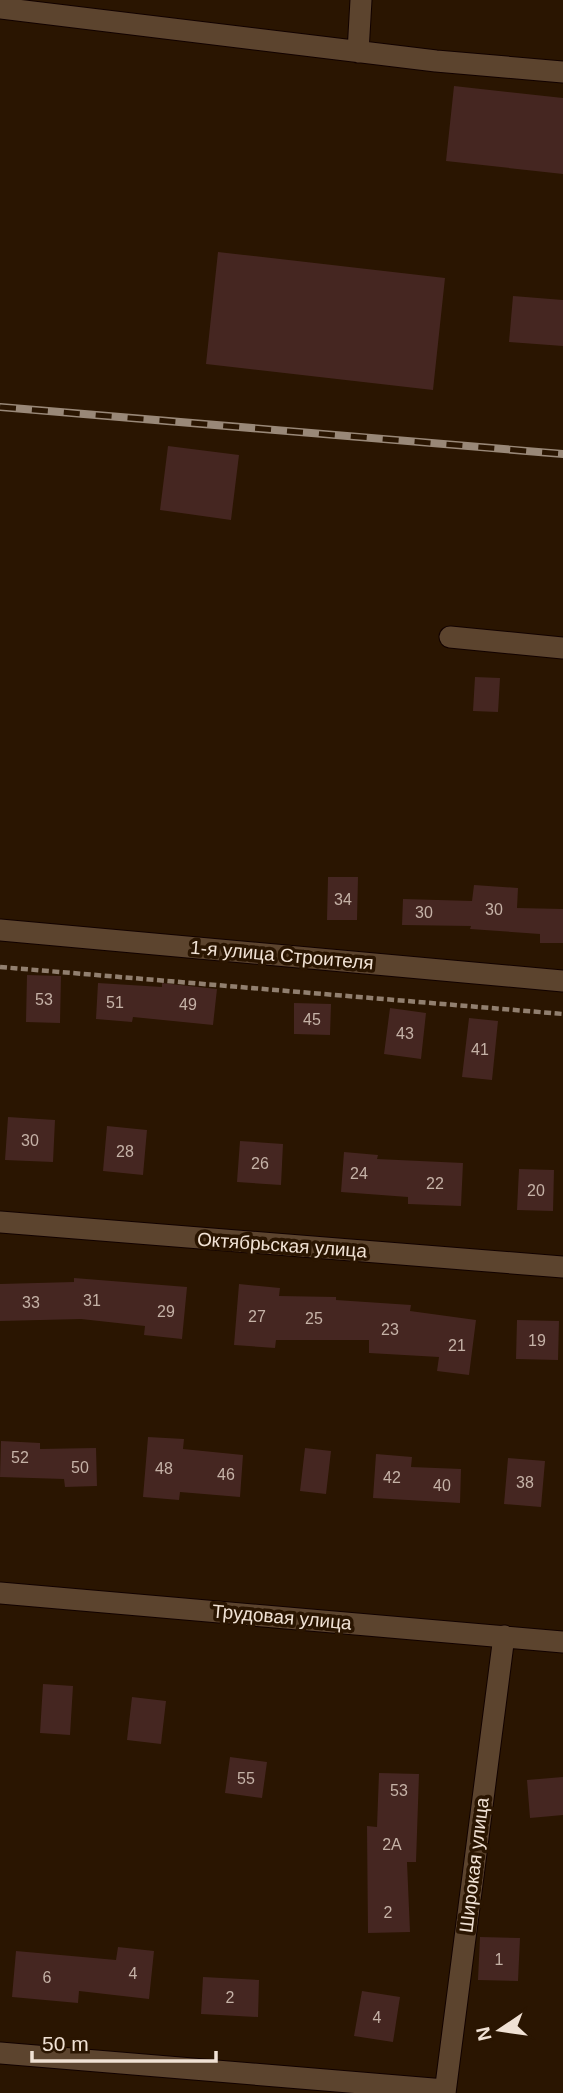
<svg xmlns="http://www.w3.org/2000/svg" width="563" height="2093" font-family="Arial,sans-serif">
<rect width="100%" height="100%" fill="#2a1501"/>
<path fill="#452621" d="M454 86 563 98V174L446 161Z
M218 252 445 278 433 390 206 364Z
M513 296 563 300V346L509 342Z
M168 446 239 455 231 520 160 510Z
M475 677 500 678 498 712 473 711Z
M328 877H358L357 920H327Z
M474 885 518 888 517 908 563 909V943H540V934L470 929 471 926 402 925 403 899 472 901Z
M27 975 61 976 60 1023 26 1022Z
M98 983 162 987V983L217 989 213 1025 133 1017 132 1022 96 1019Z
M294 1003 331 1004 330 1035 294 1034Z
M390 1008 426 1013 421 1059 384 1054Z
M469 1018 498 1021 492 1080 462 1077Z
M8 1117 55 1120 53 1162 5 1160Z
M107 1126 147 1130 143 1175 103 1171Z
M240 1141 283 1144 281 1185 237 1182Z
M344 1152 378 1155 377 1159 463 1163 461 1206 408 1204V1197L341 1192Z
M519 1169 554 1170 553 1211 517 1210Z
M74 1278 187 1287 182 1339 144 1335 145 1326 81 1319 0 1321V1284L74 1282Z
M239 1284 280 1288 279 1296 336 1297V1300L411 1305 410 1311 476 1320 469 1375 437 1371 439 1357 369 1353V1340H276L275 1348 234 1345Z
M517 1320 559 1321 558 1360 516 1359Z
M148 1437 184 1439 183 1449 243 1455 240 1497 180 1492 179 1500 143 1497Z
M1 1441 40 1443V1449L96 1448 97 1486 65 1487 64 1479 0 1477Z
M305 1448 331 1451 326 1494 300 1491Z
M376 1454 412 1457 411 1467 461 1469 460 1503 373 1498Z
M508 1458 545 1461 541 1507 504 1504Z
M43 1684 73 1686 70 1735 40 1733Z
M132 1697 166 1701 161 1744 127 1740Z
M230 1757 267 1762 262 1798 225 1793Z
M379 1773 419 1774 416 1862H407L410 1932 368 1933 367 1826 377 1827Z
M563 1777V1815L530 1818 527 1780Z
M480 1937 520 1938 518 1981 478 1980Z
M118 1947 154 1951 149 1999 79 1991 78 2003 12 1997 16 1951 116 1960Z
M203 1977 259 1980 258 2017 201 2014Z
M362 1991 400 1997 393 2042 354 2036Z"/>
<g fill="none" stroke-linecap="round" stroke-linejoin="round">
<defs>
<path id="minor" d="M0 8 436 61 563 72
M358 52 361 0
M450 637 563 648
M0 930 563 981
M0 1222 563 1267
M0 1593 563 1642
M0 2053 445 2090
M445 2093 504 1636"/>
</defs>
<use href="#minor" stroke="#120200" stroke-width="23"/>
<path stroke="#917f6f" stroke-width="4.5" stroke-dasharray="7 3.5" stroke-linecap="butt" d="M0 967 563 1014"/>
<use href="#minor" stroke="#5c442e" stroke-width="21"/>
<defs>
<path id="rail" d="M0 407 563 454"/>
</defs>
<use href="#rail" stroke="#998878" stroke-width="8"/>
<use href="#rail" stroke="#2a1501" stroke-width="5" stroke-dasharray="16" stroke-linecap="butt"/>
</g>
<g text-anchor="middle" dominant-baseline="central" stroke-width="7" stroke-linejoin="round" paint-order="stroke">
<g font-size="16" fill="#c5b2a7">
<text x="343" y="899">34</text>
<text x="494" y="909">30</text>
<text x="424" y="912">30</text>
<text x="44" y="999">53</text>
<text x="115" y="1002">51</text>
<text x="188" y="1004">49</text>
<text x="312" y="1019">45</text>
<text x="405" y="1033">43</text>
<text x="480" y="1049">41</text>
<text x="30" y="1140">30</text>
<text x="125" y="1151">28</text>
<text x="260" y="1163">26</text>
<text x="359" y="1173">24</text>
<text x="435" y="1183">22</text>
<text x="536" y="1190">20</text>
<text x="92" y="1300">31</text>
<text x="31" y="1302">33</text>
<text x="166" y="1311">29</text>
<text x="257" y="1316">27</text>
<text x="314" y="1318">25</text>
<text x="390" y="1329">23</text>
<text x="537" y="1340">19</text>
<text x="457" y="1345">21</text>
<text x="20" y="1457">52</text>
<text x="80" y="1467">50</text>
<text x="164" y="1468">48</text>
<text x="226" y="1474">46</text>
<text x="392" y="1477">42</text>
<text x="525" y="1482">38</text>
<text x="442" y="1485">40</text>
<text x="246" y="1778">55</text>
<text x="399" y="1790">53</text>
<text x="392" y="1844">2А</text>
<text x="388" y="1912">2</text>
<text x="499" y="1959">1</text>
<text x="133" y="1973">4</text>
<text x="47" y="1977">6</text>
<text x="230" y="1997">2</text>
<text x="377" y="2017">4</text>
</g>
<g font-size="19" fill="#f0e1d4" stroke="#2a1501">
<text transform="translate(282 955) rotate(5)">1-я улица Строителя</text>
<text transform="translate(282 1245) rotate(4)">Октябрьская улица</text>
<text transform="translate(282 1617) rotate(5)">Трудовая улица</text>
<text transform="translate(474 1865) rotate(-83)">Широкая улица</text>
</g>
</g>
<g transform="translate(500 2030) rotate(257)" stroke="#2a1501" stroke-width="5" paint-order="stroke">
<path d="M0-5L12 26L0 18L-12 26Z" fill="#f0e1d4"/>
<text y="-10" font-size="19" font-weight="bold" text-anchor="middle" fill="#f0e1d4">N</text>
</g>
<path d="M32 2051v10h184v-10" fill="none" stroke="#f0e1d4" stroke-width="3.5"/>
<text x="42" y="2051" font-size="21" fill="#f0e1d4" stroke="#2a1501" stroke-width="5" paint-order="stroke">50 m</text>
</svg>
